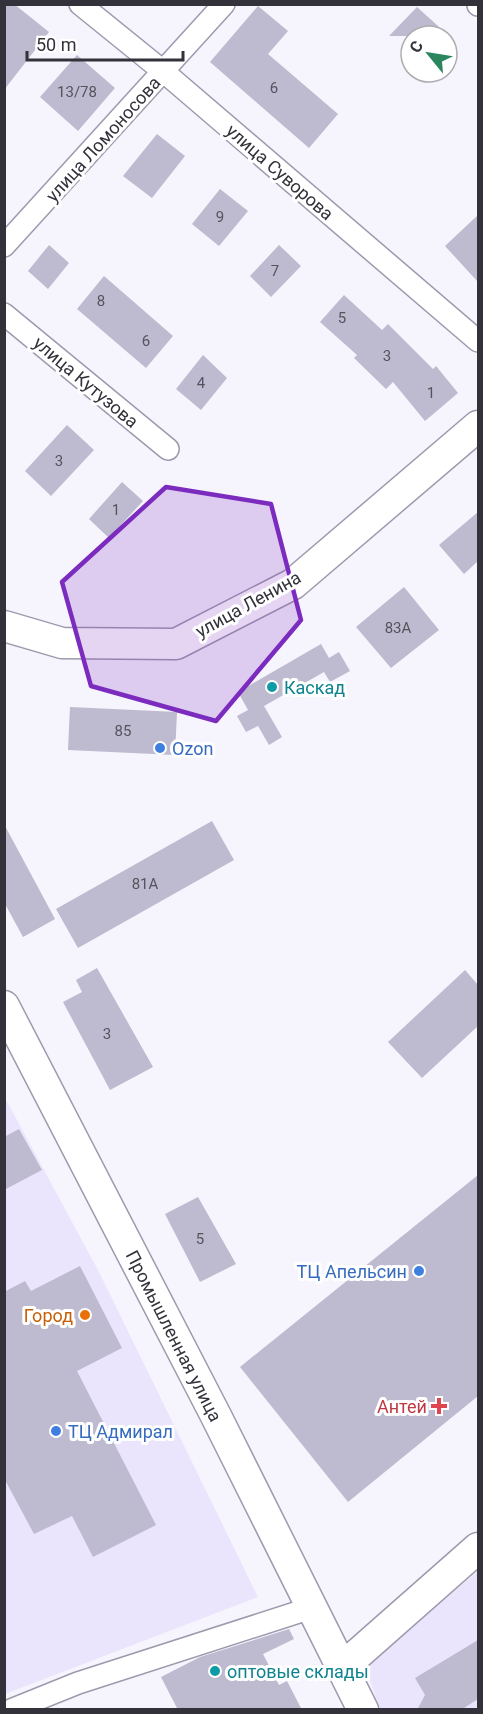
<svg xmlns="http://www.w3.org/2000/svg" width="483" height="1714" font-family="Roboto,sans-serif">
<rect width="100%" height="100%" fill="#f6f4fc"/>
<path fill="#eae5fc" d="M4 1096 99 1272 258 1597 5 1694Z
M478 1571V1709H380L365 1666Z"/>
<path fill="#bebacf" d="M4 4H14L49 32 4 90Z
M258 6 288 31 268 54 338 114 309 148 210 62Z
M417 7 449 36H389Z
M77 55 115 88 78 131 40 97Z
M157 134 185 156 152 198 123 176Z
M220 189 248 211 219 246 192 224Z
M478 215V282L445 246Z
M49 245 69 263 48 289 28 271Z
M279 245 301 266 271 297 250 276Z
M104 276 173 336 146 368 77 309Z
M344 295 382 330 388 324 433 369 436 366 458 393 425 421 393 382 386 389 354 358 357 355 320 322Z
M203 355 227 378 201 410 176 389Z
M67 425 94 450 51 496 25 471Z
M122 482 143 501 109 538 89 519Z
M478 512V561L464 574 439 545Z
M404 587 439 630 391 668 356 627Z
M321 644 329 658 339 652 350 671 330 682 324 672 264 706 282 737 269 745 258 726 246 732 237 716 248 710 238 692Z
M70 707 177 712 175 755 68 750Z
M212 821 234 860 78 948 56 909Z
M4 824 55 919 23 937 4 902Z
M97 968 153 1067 110 1090 63 1002 82 992 76 980Z
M465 970 478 985V1026L422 1078 388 1042Z
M19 1129 42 1170 4 1190V1137Z
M478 1175V1396L348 1502 240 1367Z
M198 1197 236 1264 200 1282 165 1214Z
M80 1266 122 1348 77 1371 156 1525 93 1557 72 1516 34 1534 4 1478V1292L25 1281 31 1291Z
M289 1629 294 1639 263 1654 279 1685 287 1681 302 1710H178L161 1677 200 1657Z
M478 1640V1699L461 1710H417L425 1695 415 1678Z"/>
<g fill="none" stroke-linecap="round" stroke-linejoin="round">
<defs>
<path id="street" d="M80 4 164 72 478 341
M478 4V5
M4 246 224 4
M4 314 168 449
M11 1710 78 1683 311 1608"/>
<path id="secondary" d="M4 626 62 643 176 644 293 584 478 426
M4 1006 216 1416 363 1710
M343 1667 478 1548"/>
</defs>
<use href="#street" stroke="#9e99ad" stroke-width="24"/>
<use href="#secondary" stroke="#9e99ad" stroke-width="33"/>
<use href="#street" stroke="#fff" stroke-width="21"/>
<use href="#secondary" stroke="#fff" stroke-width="30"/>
</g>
<path fill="#7b2cbf" fill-opacity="0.2" stroke="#7b2cbf" stroke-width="4.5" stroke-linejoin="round" d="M166 487 271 504 301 620 216 721 91 686 62 582Z"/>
<g fill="#0f9aa8" stroke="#fff" stroke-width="2">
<circle cx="272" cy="687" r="6"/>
<circle cx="215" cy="1671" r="6"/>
</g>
<g fill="#3f7fe0" stroke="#fff" stroke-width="2">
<circle cx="160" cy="748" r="6"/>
<circle cx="419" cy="1271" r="6"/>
<circle cx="56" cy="1431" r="6"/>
</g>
<circle fill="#e8710a" stroke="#fff" stroke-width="2" cx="85" cy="1315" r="6"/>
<path fill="#e0444e" stroke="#fff" stroke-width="2" d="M436 1397h6v6h6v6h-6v6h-6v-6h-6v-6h6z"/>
<g text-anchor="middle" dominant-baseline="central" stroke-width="6" stroke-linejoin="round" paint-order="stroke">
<g font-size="15" fill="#56535e">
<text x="274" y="88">6</text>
<text x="77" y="92">13/78</text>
<text x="220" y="217">9</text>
<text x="275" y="271">7</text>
<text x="101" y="301">8</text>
<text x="342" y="318">5</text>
<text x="146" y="341">6</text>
<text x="387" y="356">3</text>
<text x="201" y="383">4</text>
<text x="431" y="393">1</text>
<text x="59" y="461">3</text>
<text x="116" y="510">1</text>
<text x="398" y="628">83А</text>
<text x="123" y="731">85</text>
<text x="145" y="884">81А</text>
<text x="107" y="1034">3</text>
<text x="200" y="1239">5</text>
</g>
<g font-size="18" fill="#333139" stroke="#fff">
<text transform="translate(103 139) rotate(-48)">улица Ломоносова</text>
<text transform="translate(280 172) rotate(41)">улица Суворова</text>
<text transform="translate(86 382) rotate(40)">улица Кутузова</text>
<text transform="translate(248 604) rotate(-29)">улица Ленина</text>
<text transform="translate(174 1336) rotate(63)">Промышленная улица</text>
</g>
<g font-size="18" fill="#0d838f" stroke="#fff" text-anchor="start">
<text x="284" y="687">Каскад</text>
<text x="227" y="1671">оптовые склады</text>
</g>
<g font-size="18" fill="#366cbe" stroke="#fff" text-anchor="start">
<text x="172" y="748">Ozon</text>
<text x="407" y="1271" text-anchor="end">ТЦ Апельсин</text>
<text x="68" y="1431">ТЦ Адмирал</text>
</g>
<g font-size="18" fill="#c56008" stroke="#fff" text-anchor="end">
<text x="73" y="1315">Город</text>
</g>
<g font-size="18" fill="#be3a42" stroke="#fff" text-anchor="end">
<text x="427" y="1406">Антей</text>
</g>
</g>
<rect width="483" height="1714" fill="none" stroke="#333139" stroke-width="12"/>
<g transform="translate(429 54) rotate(300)"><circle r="28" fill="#ffffff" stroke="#adadb0" stroke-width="1.5"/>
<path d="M0-4.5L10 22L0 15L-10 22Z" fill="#2b865d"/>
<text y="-9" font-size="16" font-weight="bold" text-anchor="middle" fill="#333139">С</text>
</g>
<path d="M27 51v9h156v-9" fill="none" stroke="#333139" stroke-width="3"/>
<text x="36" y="51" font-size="18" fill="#333139" stroke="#ffffff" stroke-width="4.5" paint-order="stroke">50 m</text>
</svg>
